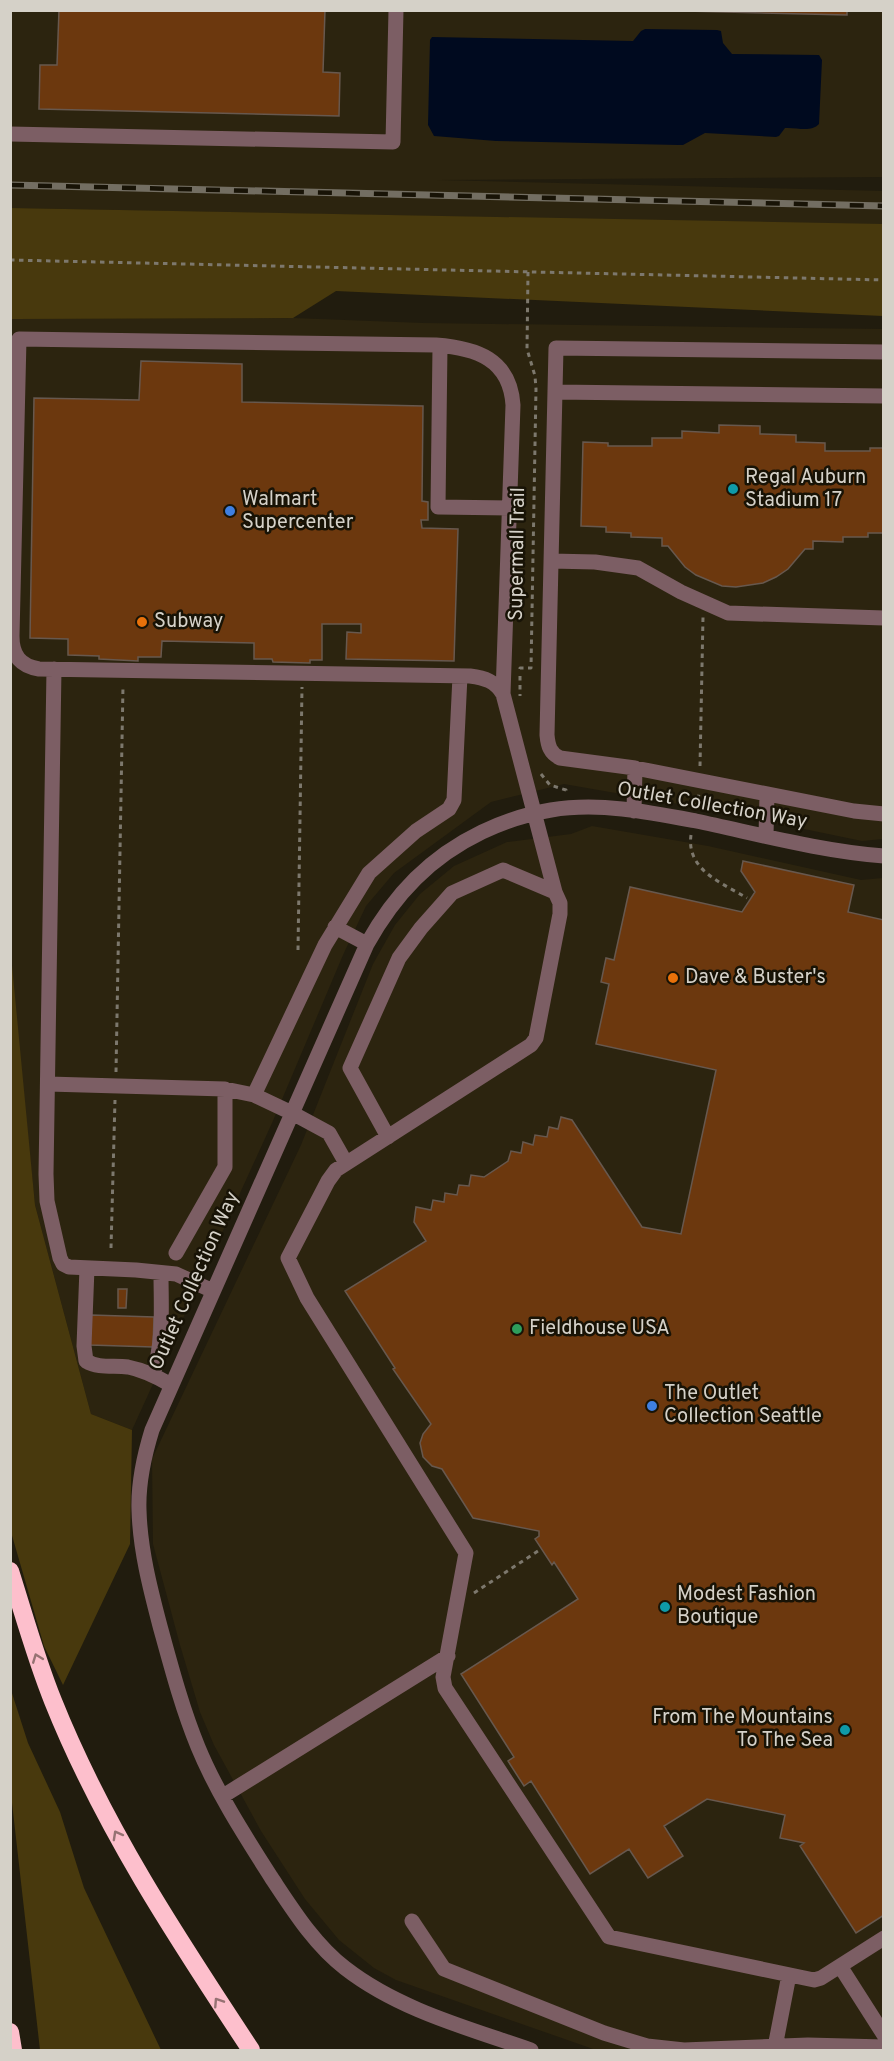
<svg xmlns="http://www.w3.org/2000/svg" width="894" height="2061" font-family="Overpass,sans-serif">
<rect width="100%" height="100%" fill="#211c0e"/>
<path fill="#2c240f" d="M11 11H883V177L437 180 883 191V225L11 208Z
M293 318 423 323 883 329V839L862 841 707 809 564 784 491 802 394 873 366 906 343 955 272 1123 132 1430 91 1414 35 1205 10 967V319Z
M592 826 708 846 861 880 883 878V2050H596L396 1980 374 1968 339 1940 305 1899 261 1831 214 1745 200 1712 180 1645 153 1544 152 1459 301 1145 373 964 395 925 420 894 454 866 507 842 571 834Z"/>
<path fill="#48390d" d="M11 208 883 224V316L336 291 293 318 11 319Z
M11 955 35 1205 91 1414 132 1430 130 1544 63 1685 44 1646 11 1532Z
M10 1687 28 1743 60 1812 84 1888 161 2050H40L11 1794Z"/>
<path fill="#000a1f" d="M645 29 717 30 721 31 723 43 732 54 819 55 822 60 819 124C811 133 796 127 785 128L779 136 776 137 705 133 683 145H678L496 141 434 136 428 125 430 40 432 37 633 41 641 31Z"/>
<path fill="#6c380e" stroke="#67584e" stroke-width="1.5" d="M59 10H325L323 72 340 73 339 116 39 109 40 65H57Z
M646 10H847V15Z
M141 361 242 364V402L423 406 422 501 428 502V520H421L422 528 458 529 454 661 346 659 347 632 361 633V624H322V660H310V663L273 662 272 659H254V643L162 641 161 657H138V661L99 659V656L68 655V639L30 638 34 398 139 400Z
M719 425 760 426V434L796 435V442L825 443V451H870V448H884V533H868V537H843V542L813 541V549H805L788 569 776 577 763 583 736 587 722 586 696 575 685 567 668 546H662V538L631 537V533L606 532V527L581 526 583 442 608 443V446H652V438H682V431L719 433Z
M743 861 854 885 848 912 884 920V1915L856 1933 800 1846 804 1843 780 1838 785 1815 707 1799 664 1826 683 1856 648 1878 629 1849 590 1874 531 1781 524 1786 508 1761 514 1757 461 1674 578 1599 554 1562 552 1565 535 1539 539 1536V1531L473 1518 442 1469 432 1466 423 1457 420 1443 423 1434 431 1424 393 1369 395 1368 345 1291 426 1241 414 1222 416 1207 431 1210 433 1200 444 1202 445 1193 457 1195 459 1185 469 1186 471 1175 484 1177 508 1161 511 1151 521 1153 523 1142 533 1145 535 1135 547 1137 549 1127 558 1129 561 1117 572 1120 642 1227 681 1234 716 1070 596 1044 609 984 601 982 606 958 614 960 630 887 742 912 755 892 741 871Z
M118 1289H127L126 1308H118Z
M91 1315 154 1317 153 1347 90 1345Z"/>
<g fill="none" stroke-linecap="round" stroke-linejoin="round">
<path stroke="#7d786d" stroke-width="3" stroke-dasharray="4.5 4.5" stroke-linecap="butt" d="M10 260 884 280
M520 669V668H531L536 389 535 376 527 349 528 272
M520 676V696
M700 766 703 617
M541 774 550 785 566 790V794
M696 808 699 794
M691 835C686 870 722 883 747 898
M298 950 302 687
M116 1072 123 686
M111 1248 115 1100
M474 1593 541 1549"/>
<path stroke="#7c5e64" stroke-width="15" d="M10 134 393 142 396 10
M440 346 438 507 510 508
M884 352 556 348 547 735C548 746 550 753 560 758L635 768 854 811 884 814
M555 392 884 396
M551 561 595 562 638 568 681 592 728 613 884 618
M54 669 46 1174 47 1201 60 1258 63 1264 69 1267 136 1270 176 1274 213 1291
M503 694 513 405C510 359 476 348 436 345L19 339 12 636C12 655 20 666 39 669L470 676C485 678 495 681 503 694L555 892 560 903V914L536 1038 531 1045 336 1170 328 1181 288 1258 307 1298 466 1553 443 1677 445 1688 609 1937 814 1980 821 1978 884 1938
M634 811 635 768
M766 836 767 794
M335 927 367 944
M48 1084 225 1089 254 1095 292 1113 329 1133 346 1163
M254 1095 325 945 369 873 416 831 449 809 454 800 460 676
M388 1137 350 1068 399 958 421 928 452 893 503 870 555 892
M176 1253 225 1167V1089
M87 1268 84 1346 86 1361C99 1369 114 1365 128 1367 144 1370 157 1377 171 1385
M153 1374C164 1342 161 1306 161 1273
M223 1796 448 1656
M412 1921 444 1969 604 2033 647 2046 684 2050 808 2045 884 2047
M840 1966 884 2035
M775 2047 789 1975
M531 2050C468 2028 399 2010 345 1968 314 1944 293 1910 271 1877 245 1836 217 1793 198 1747 182 1708 171 1666 160 1626 150 1588 140 1549 139 1510 138 1483 144 1456 152 1430L367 944C395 894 430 857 482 832 503 822 527 814 551 810 599 802 649 812 696 821 758 834 820 851 884 856"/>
<path stroke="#fdbfcc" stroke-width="18" d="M10 1571C24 1615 36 1659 53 1701 103 1826 177 1938 251 2050
M10 2032 13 2050"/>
<defs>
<path id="rail" d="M10 185 884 206"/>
</defs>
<use href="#rail" stroke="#736e62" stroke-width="7"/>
<use href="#rail" stroke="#181306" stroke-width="4.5" stroke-dasharray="14" stroke-linecap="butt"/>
</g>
<defs><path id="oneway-chevron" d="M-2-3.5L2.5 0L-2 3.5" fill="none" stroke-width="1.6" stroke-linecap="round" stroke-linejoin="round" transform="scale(1.5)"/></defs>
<g stroke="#967273">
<use href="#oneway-chevron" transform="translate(37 1658) rotate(-111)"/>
<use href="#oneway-chevron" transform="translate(117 1835) rotate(-119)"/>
<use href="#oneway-chevron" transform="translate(218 2002) rotate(-123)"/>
</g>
<g fill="#0f9aa8" stroke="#181306" stroke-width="2">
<circle cx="733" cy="489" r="6"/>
<circle cx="665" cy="1607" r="6"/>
<circle cx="845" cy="1730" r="6"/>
</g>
<g fill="#3f7fe0" stroke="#181306" stroke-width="2">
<circle cx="230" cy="511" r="6"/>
<circle cx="652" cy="1406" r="6"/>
</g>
<g fill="#e8710a" stroke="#181306" stroke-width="2">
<circle cx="142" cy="622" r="6"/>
<circle cx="673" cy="978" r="6"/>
</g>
<circle fill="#2e9e5b" stroke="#181306" stroke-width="2" cx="517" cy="1329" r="6"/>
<g text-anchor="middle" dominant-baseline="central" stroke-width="5" stroke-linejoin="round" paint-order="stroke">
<g font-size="20" fill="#d5d1c8" stroke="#181306" text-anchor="start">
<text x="745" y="478">Regal Auburn<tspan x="745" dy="23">Stadium 17</tspan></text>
<text x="242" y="500">Walmart<tspan x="242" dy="23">Supercenter</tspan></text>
<text x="154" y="622">Subway</text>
<text x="685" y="978">Dave &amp; Buster's</text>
<text x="529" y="1329">Fieldhouse USA</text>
<text x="664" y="1394">The Outlet<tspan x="664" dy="23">Collection Seattle</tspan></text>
<text x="677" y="1595">Modest Fashion<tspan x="677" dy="23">Boutique</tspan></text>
<text x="833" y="1718" text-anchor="end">From The Mountains<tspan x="833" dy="23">To The Sea</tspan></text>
</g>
<g font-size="20" fill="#d5d1c8" stroke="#181306">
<text transform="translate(518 554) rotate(-89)">Supermall Trail</text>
<text transform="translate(712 806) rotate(10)">Outlet Collection Way</text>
<text transform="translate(195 1281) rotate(-66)">Outlet Collection Way</text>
</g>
</g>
<rect width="894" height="2061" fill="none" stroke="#d5d1c8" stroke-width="24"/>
</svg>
